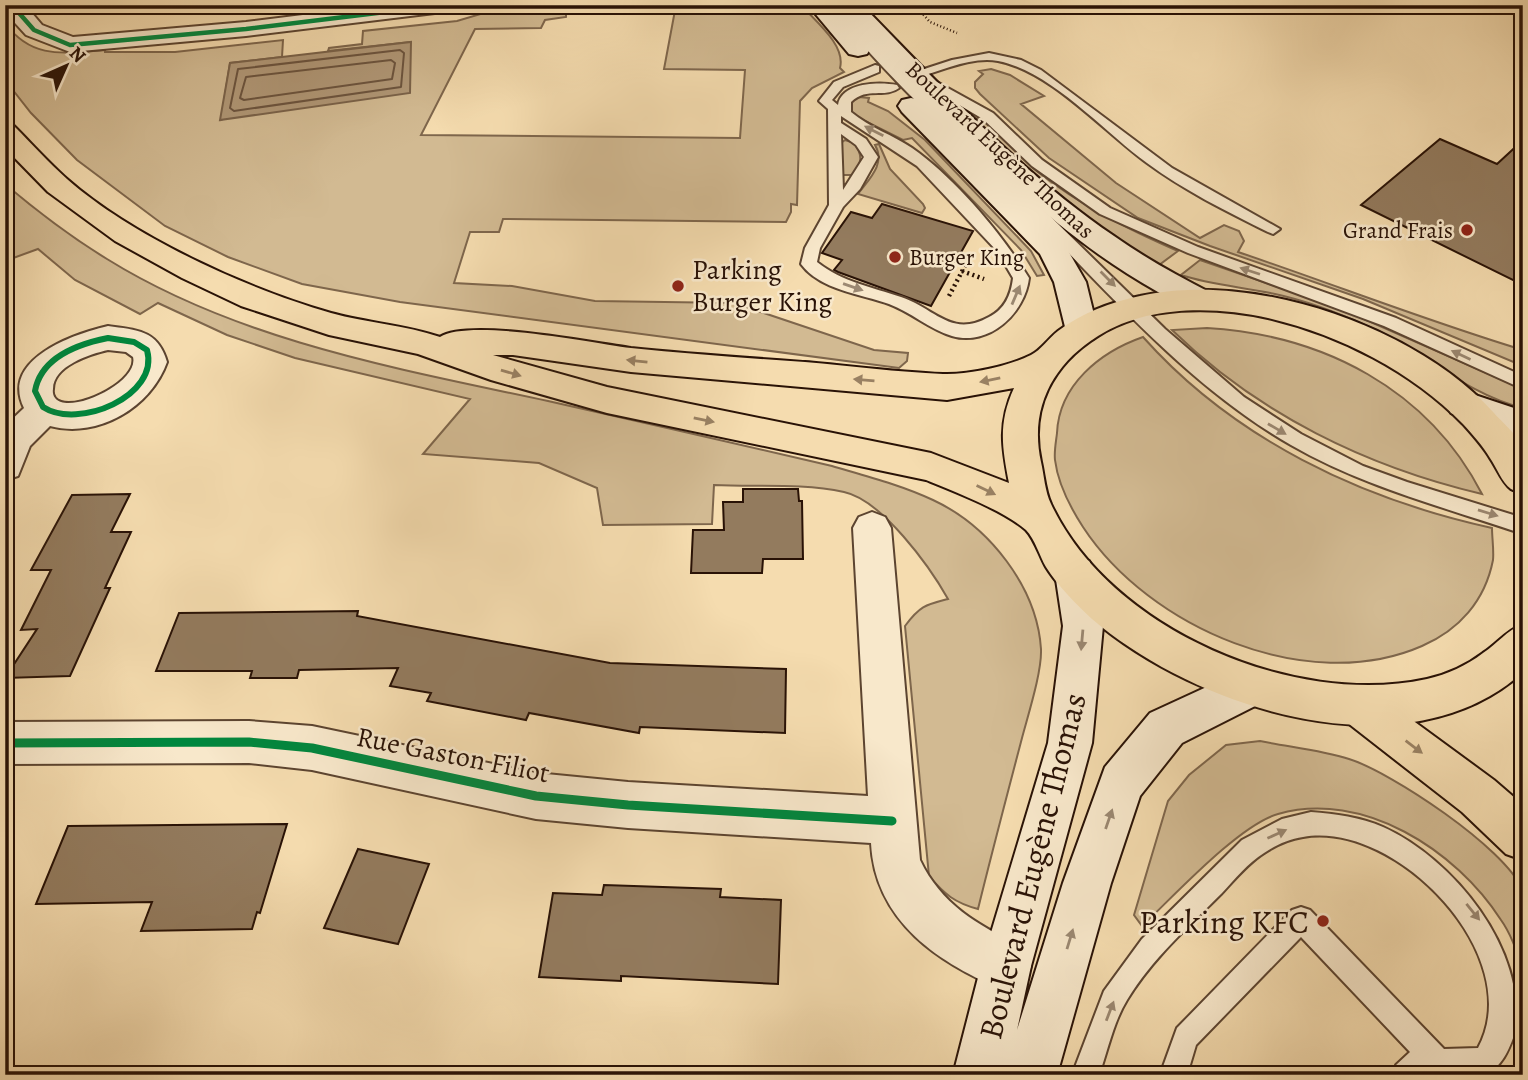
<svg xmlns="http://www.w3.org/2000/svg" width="1528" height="1080" font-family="Alegreya,serif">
<rect width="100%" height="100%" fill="#f5dcaf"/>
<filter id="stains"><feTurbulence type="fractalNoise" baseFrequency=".00286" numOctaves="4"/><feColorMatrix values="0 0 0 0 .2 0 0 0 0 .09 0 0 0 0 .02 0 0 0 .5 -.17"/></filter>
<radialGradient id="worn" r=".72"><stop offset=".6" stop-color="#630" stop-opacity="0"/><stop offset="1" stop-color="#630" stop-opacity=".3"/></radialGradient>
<path fill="#d2ba92" stroke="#7e664c" stroke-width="2" d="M511 5H566V17L545 20 541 28 475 29 421 135 740 138 745 70 664 69 676 5H801C815 21 846 45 840 68L844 72 812 88 800 101 797 205 791 204V212L786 222 503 219 499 232H470L454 283 512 286 595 301 734 303 874 350 908 353 907 361 899 368 400 302 302 284 228 257 165 226 77 160 31 113 5 80V23C32 60 64 53 105 50V52H175L283 40 282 57 230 63 221 120 411 42 328 51 329 48 362 44 363 31 457 21Z
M991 69 1010 75 1044 96 1021 104 1116 183 1200 238 1224 225 1239 231 1244 241 1238 252C1333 284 1427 321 1523 350V366L1363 299 1210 246 1138 218 1049 158 980 94 975 88V82L983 74 979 71Z
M859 97 869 98 868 102 888 111 925 140 1031 251 1044 275 1037 276 1021 250 912 138 903 140 853 115 849 102Z
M978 118C1000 129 1018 156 1038 172 1081 206 1128 229 1178 251L1159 265C1093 233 1025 171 974 119Z
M845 140 854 143C863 155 862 163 853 175H843L841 143Z
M879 144 890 169 923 204 925 208 922 213 858 194C869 179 886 164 875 145Z
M5 184C38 212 71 237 107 259 239 341 399 369 548 401 643 422 737 444 832 466 866 476 901 485 933 500 989 526 1037 587 1041 649 1042 672 1028 715 1022 738 1007 795 992 852 978 909 955 903 944 894 929 876L905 626C920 606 925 605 948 599 930 567 882 500 844 492 802 483 756 487 714 485L712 524 603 525 597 488 539 463 423 454 470 399 295 358 227 335 158 303 140 314 75 280 38 249 5 261Z
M1200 260 1339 308 1523 389V408C1467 395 1423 351 1372 328 1341 314 1308 301 1275 294 1244 287 1211 285 1181 275Z
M1207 328C1323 335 1428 389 1482 494 1367 467 1258 414 1172 330Z
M1143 337C1234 439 1360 499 1492 528 1492 538 1494 550 1493 560 1485 601 1459 630 1422 646 1308 696 1149 628 1083 527 1070 507 1058 484 1055 460 1054 451 1056 442 1057 433 1059 385 1100 352 1143 337Z
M1260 741C1289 747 1321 750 1349 759 1391 772 1505 848 1522 889 1527 901 1523 953 1523 969 1517 952 1511 934 1501 920 1456 850 1363 790 1278 814 1239 825 1174 896 1142 926L1134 915 1168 801 1189 775 1226 745Z"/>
<path fill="#b09776" stroke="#7a6249" stroke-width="2" d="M411 42 410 93 220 120 230 63Z"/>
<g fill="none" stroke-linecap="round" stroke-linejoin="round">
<path stroke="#6c543e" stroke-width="2" d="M400 50 404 53 401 87 234 111 230 108 238 69Z
M391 60 395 63 392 79 244 100 240 98 246 77Z"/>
</g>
<path fill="#937b5e" stroke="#291206" stroke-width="2" d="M1440 139 1497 164 1523 140V285L1361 205Z
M882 204 973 231 931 306 838 272 834 270 842 260 822 253 851 212 872 218Z
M743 489H798L799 501H802L803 559H763L762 573H691L693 530H724L723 502H743Z
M130 494 111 532H131L105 588H110L70 676 5 678 37 629 21 630 51 570H31L72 495Z
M358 611 357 616 610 663 786 669 785 733 640 727 639 733 529 713 526 720 427 701 431 693 390 686 398 668 299 670 297 678H250L252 671H156L179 613Z
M287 824 260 913 257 912 252 929 141 931 152 902 36 904 68 826Z
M358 849 429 864 398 944 324 928Z
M604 885 721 889 720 897 781 900 778 984 621 976V981L539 977 553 893 602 895Z"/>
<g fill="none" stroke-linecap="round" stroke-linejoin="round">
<defs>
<path id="lane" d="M829 5H842L894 63 1165 329 1244 397 1301 434 1363 466 1407 482 1523 518V534C1444 507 1364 487 1291 445 1188 386 1107 291 1024 207 958 141 887 78 829 5Z
M989 53 1021 60 1041 70 1172 168 1280 229 1273 234 1268 232C1226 211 1185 191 1147 163 1104 132 1051 71 998 61 972 56 941 71 915 78L909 74 952 60Z
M875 65 879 66V72L843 87 832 100 838 105C842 82 879 82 897 85L899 88C884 99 868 86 851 102V112C870 128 893 135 912 148 956 179 1001 233 1029 278 1025 313 989 347 952 336 929 329 911 312 889 304 861 294 820 290 801 264L805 248 829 205 828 109 819 101 834 82ZM841 116 917 166 997 251 1013 278C1011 295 1005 309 989 317 951 338 936 309 901 297 872 287 842 282 817 262L820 248 843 207 860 189 878 157 866 139 841 123ZM841 134 856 145 864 157 843 190Z
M926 76 993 113 1042 160 1110 208 1198 247 1396 318 1523 376V389L1384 326 1188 253 1100 214 1032 166 983 119 922 83V77Z
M1311 812C1336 814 1360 817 1383 827 1452 858 1528 949 1515 1033 1509 1049 1502 1068 1485 1074L1393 1075 1396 1065 1410 1052 1301 937 1196 1045 1187 1075H1160L1177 1028 1292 910 1301 907 1310 910 1444 1049 1478 1048C1528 956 1396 820 1303 837 1289 839 1276 845 1264 853 1248 863 1235 879 1222 893 1188 927 1152 959 1127 1000 1113 1023 1108 1050 1099 1075H1072L1104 991 1142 939 1242 840 1282 819Z"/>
<path id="street" d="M5 5H25L42 25 73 37 246 22 384 5H454L451 10 443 12 246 36 70 52 26 35 5 12Z
M108 326C137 330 158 330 167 362 151 407 98 439 50 426L30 446 18 476 5 480V426L24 408C0 359 74 334 108 326ZM108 350 126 352 133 357C139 380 82 409 61 402 55 400 52 395 53 389 53 366 90 354 108 350Z
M872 512 885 517 891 528 920 860C942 906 980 926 1024 948L1031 966 1024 984 1006 991C940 964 875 922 871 843L628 828 536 819 312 770 249 763 5 764V722L249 721 312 726 536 773 628 782 868 796 853 528 859 517Z"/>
<path id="secondary" d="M808 5H832L867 44 870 49 867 54 858 56 849 54Z
M838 5H862C941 86 1020 172 1114 236 1145 258 1178 276 1211 293L1216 301 1211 309C1191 314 1175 301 1158 292 1054 234 969 145 888 60 871 42 851 25 838 5Z
M911 98 920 100 1063 242 1086 282 1098 331 1093 339 1082 342 1071 339 1066 331 1054 282 1040 254 902 112 898 106 902 100Z
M1463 391 1523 411V438L1451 413 1446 404 1451 395Z
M1075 556 1089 561 1095 573 1103 626 1092 743 1031 966 1017 1030 1063 883 1105 767 1150 713 1250 667 1265 673 1271 687 1265 701 1182 743 1140 796 1111 883 1057 1075H953L981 966 1048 743 1063 626 1055 573 1061 561Z"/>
<path id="primary" d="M5 124 14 126C32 144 49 163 67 179 133 237 247 289 331 313 367 323 405 325 440 337 469 318 592 343 631 348 688 354 747 358 805 362 851 366 897 372 943 374 968 375 1009 366 1031 355 1041 350 1049 338 1058 331 1082 313 1111 302 1140 296 1253 270 1417 327 1494 413 1503 423 1520 437 1523 450 1525 463 1523 479 1523 493 1519 491 1514 491 1511 489 1502 483 1496 466 1490 458 1483 446 1472 434 1463 424 1411 371 1340 335 1268 318 1214 306 1147 305 1098 336 1053 364 1029 408 1041 462 1044 475 1045 492 1051 504 1110 630 1294 708 1427 679 1448 674 1466 666 1483 653 1498 643 1506 631 1523 624V672C1407 777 1197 709 1092 619 1077 605 1057 585 1046 567 1040 557 1035 539 1026 530 1003 510 955 492 926 480L607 413 491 380 418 354 329 335 241 306 182 278 115 241 48 192 5 148ZM493 355H513L631 372 947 400 1014 388C998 423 1002 447 1009 483L931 453 607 387Z"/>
<path id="highway" d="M1359 686 1374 692 1494 780 1523 805V860L1506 854 1462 812 1344 720 1337 706 1344 692Z"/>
</defs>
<use href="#lane" stroke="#5c4430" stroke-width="4"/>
<use href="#street" stroke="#5c4430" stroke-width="4"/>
<use href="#secondary" stroke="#291206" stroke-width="4"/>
<use href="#primary" stroke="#291206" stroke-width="4"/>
<use href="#highway" stroke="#291206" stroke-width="4"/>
<path stroke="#291206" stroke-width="2.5" stroke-dasharray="1 2.5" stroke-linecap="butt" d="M75 10 90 5
M921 12 930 22 957 33
M966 264 969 258"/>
<path stroke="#291206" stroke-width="4.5" stroke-dasharray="2 3.5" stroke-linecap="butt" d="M962 271 984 279
M949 296 967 262"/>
<use href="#lane" fill="#f8e8cb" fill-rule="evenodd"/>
<use href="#street" fill="#f8e8cb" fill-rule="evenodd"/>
<use href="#secondary" fill="#f8e8cb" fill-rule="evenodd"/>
<use href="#primary" fill="#f5dcaf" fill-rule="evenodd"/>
<use href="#highway" fill="#f5dcaf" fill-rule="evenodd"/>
<defs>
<path id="cycleway-far2" d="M12 5 34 30 70 45 246 29 443 5"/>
<path id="cycleway-far1" d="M108 338 134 342 147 350C160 396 78 430 43 407L35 391C41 357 78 344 108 338Z"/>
<path id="cycleway" d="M5 743 249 742 312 748 536 796 628 805 892 821"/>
</defs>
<use href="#cycleway-far2" stroke="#f8e8cb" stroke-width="7"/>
<use href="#cycleway-far1" stroke="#f8e8cb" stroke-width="10"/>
<use href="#cycleway" stroke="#f8e8cb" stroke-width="13"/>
<use href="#cycleway-far2" stroke="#00873e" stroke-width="4.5"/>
<use href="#cycleway-far1" stroke="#00873e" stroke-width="6"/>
<use href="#cycleway" stroke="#00873e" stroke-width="9"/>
</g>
<defs><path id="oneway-solid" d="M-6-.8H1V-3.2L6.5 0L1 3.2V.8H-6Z" transform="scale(1.75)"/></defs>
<g fill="#9b8872">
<use href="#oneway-solid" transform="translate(874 131) rotate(-153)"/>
<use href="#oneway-solid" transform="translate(1250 271) rotate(-162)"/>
<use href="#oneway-solid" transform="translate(1108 279) rotate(45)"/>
<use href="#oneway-solid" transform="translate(853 287) rotate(19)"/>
<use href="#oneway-solid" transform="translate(1016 295) rotate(-67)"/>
<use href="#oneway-solid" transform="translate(1461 355) rotate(-155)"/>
<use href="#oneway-solid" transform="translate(1277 429) rotate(30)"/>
<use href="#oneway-solid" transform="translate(1488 513) rotate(17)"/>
<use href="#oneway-solid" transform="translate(1082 640) rotate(95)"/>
<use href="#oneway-solid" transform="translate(1109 819) rotate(-71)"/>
<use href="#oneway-solid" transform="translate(1277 834) rotate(-24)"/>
<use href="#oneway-solid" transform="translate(1473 912) rotate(51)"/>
<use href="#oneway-solid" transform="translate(1070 939) rotate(-73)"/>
<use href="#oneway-solid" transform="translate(1110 1011) rotate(-69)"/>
</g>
<g fill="#998163">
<use href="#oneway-solid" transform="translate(637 361) rotate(-174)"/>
<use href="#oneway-solid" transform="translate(511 373) rotate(16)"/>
<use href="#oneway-solid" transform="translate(864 380) rotate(-175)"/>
<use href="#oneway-solid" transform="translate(990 380) rotate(168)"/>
<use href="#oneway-solid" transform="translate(704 420) rotate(12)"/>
<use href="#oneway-solid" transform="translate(986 490) rotate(26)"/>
<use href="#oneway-solid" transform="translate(1414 747) rotate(37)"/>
</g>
<g fill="#8f2418" stroke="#f8e8cb" stroke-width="2.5">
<circle cx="1467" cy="230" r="7"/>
<circle cx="895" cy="257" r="7"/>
<circle cx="678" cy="286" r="7"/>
<circle cx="1323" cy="921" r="7"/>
</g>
<g text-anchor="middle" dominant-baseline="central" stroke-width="5" stroke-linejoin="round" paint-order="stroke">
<g font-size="23" fill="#291206" stroke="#f8e8cb">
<text transform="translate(1000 150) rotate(43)">Boulevard Eugène Thomas</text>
</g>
<g font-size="23" fill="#291206" stroke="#f8e8cb" text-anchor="end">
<text x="1453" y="230">Grand Frais</text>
<text x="909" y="257" text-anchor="start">Burger King</text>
</g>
<g font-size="28" fill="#291206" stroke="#f8e8cb" text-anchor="start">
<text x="692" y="270">Parking<tspan x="692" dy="32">Burger King</tspan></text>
</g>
<g font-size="28" fill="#291206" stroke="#f8e8cb">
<text transform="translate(453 755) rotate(11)">Rue Gaston Filiot</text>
</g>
<g font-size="33" fill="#291206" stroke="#f8e8cb">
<text transform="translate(1032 866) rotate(-76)">Boulevard Eugène Thomas</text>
</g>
<g font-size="33" fill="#291206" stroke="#f8e8cb" text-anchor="end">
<text x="1309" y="921">Parking KFC</text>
</g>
</g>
<rect width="1528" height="1080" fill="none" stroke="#f5dcaf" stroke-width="28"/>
<rect x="7" y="7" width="1514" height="1066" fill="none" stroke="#291206" stroke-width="3.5"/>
<rect x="14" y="14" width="1500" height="1052" fill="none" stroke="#291206" stroke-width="2"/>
<g transform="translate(66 66) rotate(45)" stroke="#f8e8cb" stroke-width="5" paint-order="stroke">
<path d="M0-5L12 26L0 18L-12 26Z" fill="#291206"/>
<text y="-10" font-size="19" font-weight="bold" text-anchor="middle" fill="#291206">N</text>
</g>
<rect width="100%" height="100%" filter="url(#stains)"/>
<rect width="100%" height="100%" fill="url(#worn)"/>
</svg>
